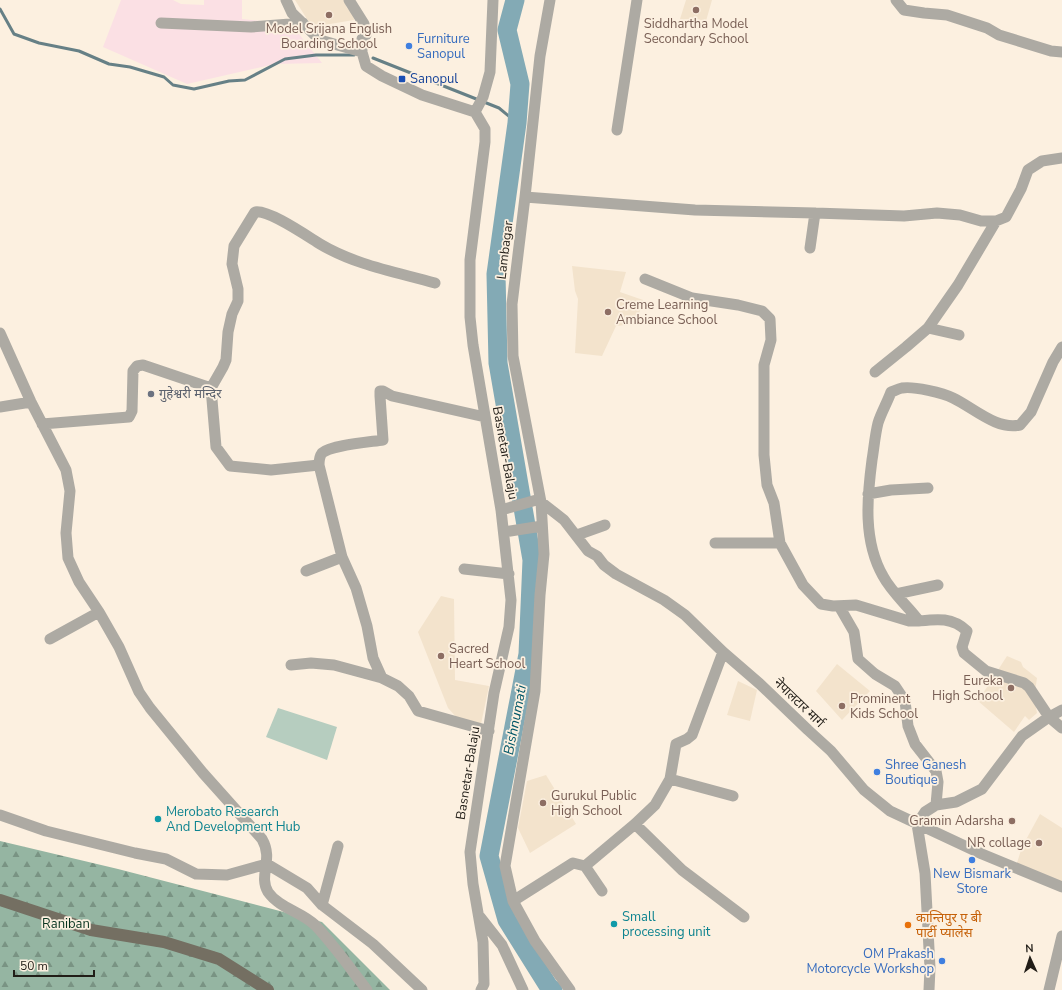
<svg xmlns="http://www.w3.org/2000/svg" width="1062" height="990" font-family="'Nunito Sans','Noto Sans Devanagari',sans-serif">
<defs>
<pattern id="forest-firs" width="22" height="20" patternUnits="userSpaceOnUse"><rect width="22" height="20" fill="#95b5a2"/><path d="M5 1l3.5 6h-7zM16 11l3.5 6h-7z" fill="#799383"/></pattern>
</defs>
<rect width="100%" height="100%" fill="#fcf0e0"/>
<path fill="#fbe0e4" d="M121 0H173L181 4 204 5V0H242V19L291 24 322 63 275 64 187 84 103 47Z"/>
<path fill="#f3e3cc" d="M295 0H344L347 8 353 13 354 20 312 27Z
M686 0H712L706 21 680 19Z
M572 266 626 272 620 292 643 300 636 324 616 326 602 356 575 353 578 299 575 291Z
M441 596 454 599 455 680 489 686 481 724 459 720 448 708 418 632Z
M1007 656 1021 662 1023 667 1037 678 1034 698 1037 713 1029 720 1025 716 1014 732 978 701Z
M837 664 870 691 842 720 816 691Z
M738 681 757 690 750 721 727 715Z
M546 775 576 824 530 853 518 828 527 781Z
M1040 814 1062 828V885L1016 866 1022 847Z"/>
<path fill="#b6cdbf" d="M278 708 337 727 327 760 266 737Z"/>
<path fill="url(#forest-firs)" d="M0 841 118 869 322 922 390 990H0Z"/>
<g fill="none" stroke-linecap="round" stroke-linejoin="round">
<path stroke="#668086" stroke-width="3" d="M0 9 14 34 39 43 79 51 109 64 130 67 164 77 173 85 194 89 229 81 245 80 285 59 316 55H354
M373 58 499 108 517 123"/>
<path stroke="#83aab5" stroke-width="19" d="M515 0 507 30 520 84 517 123 496 274 498 363 532 560 528 654 489 856 507 920 549 987 553 990"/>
<path stroke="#adaaa3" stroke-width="11" d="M286 0 292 13 320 40 362 52
M349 0 364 24 366 35 362 39V52L366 66 382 76 422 95 475 112 485 129V142L470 260V317L473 345 501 510 511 600 509 627 494 693 470 852 473 884 483 942 484 984 481 990
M550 0 540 56 525 197 512 304 513 356 541 502 544 554 540 595 535 691 505 866 513 901 535 941 570 990
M896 0 904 10 924 13 947 15 987 28 999 35 1051 51 1062 52
M161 23 251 27 303 23
M475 112 483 97 490 72 493 0
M617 130 637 0
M525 197 695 210 815 213 904 216 937 213 960 215 981 221H996L1006 217 1021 189 1028 170 1042 161 1062 158
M810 248 815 213
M645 279 692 298 738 305 762 311 770 319 771 340 764 365V455L767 485 774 503 780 543 803 585 821 604 833 606 856 605 909 621H919
M928 328 959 335
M0 333 31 402 66 470 70 491 66 533 68 558 79 582 99 612 119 647 139 692 150 708 203 773 262 839C274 860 258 875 268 892 279 908 302 912 315 925 334 945 350 968 367 990
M1062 347 1053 362 1031 412 1020 425C996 430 974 408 953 398 943 393 914 386 902 388 898 389 894 391 891 392 887 403 881 413 878 423 875 435 874 448 872 460 867 498 863 541 883 576 892 593 908 606 919 621 937 619 952 617 967 631L962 647 964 653 986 671 1024 683 1029 687 1049 717 1062 728
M875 372 906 347 928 328 958 285 996 221
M211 388 223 367 226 360 228 332 232 314 238 301V289L232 264 234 246 255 212C268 209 307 236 320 244 355 265 396 272 435 283
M0 407 31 402
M485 417 392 396 383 391H380V396L383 440C370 442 332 445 322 453 319 457 319 461 319 465L342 557 356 588 367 626 373 658 382 678 398 686 409 696 418 711 489 731
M42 424 129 417 132 411 133 371 137 366 143 365 211 388 216 447 230 466 271 470 319 465
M868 494 891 490 928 488
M541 502 564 520 588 551 597 556 604 565 616 574 664 600 685 615 723 652 760 684 808 730 831 751 864 790 890 811 982 854 1062 887
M501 510 540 499
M504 532 542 526
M577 535 605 525
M715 543H780
M464 569 509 574
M306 571 342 557
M896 594 938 585
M839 606 854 632 858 659 875 674 895 686 905 701 908 726 915 744 936 771 938 782 936 805
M50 639 99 612
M291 665 311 663 334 665 382 678
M670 779 733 796
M0 815 46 831 135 853 166 859 196 874 227 875 267 864 307 888 322 905 373 944 422 990
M635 824 682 870 744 917
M585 866 635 824 655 805 670 779 676 744 687 739 692 735 723 652
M513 901 573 863 585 866 602 891
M322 905 338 846
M480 917 502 945 523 990
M929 990 930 968 925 873 917 824 925 812 936 805 956 802 982 789 1022 736 1049 717 1062 710
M1049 990 1062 936"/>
<path stroke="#746f62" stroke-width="12" d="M0 900 91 930 164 942 219 959 268 990"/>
</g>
<g fill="#8d6e63" stroke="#fcf0e0" stroke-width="1.5">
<circle cx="696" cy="10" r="4"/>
<circle cx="329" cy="15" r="4"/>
<circle cx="608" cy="312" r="4"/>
<circle cx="441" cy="656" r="4"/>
<circle cx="1011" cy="688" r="4"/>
<circle cx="842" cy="706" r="4"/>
<circle cx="543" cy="803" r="4"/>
<circle cx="1012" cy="821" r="4"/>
<circle cx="1039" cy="843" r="4"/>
</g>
<g fill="#3f7fe0" stroke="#fcf0e0" stroke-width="1.5">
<circle cx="409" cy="46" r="4"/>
<circle cx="877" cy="772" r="4"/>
<circle cx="972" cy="860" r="4"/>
<circle cx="942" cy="961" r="4"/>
</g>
<rect fill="#1a4fb4" stroke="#fcf0e0" stroke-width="1.5" x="398" y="75" width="8" height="8" rx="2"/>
<circle fill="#6b7280" stroke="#fcf0e0" stroke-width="1.5" cx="151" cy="394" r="4"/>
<g fill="#0f9aa8" stroke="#fcf0e0" stroke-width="1.5">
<circle cx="158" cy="819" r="4"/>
<circle cx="614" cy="924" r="4"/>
</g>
<circle fill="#e8710a" stroke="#fcf0e0" stroke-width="1.5" cx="908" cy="925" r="4"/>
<g text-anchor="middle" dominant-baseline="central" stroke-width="3.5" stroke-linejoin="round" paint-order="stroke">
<g font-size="13" fill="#785e54" stroke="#fcf0e0" text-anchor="start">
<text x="696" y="24" text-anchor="middle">Siddhartha Model<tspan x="696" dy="15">Secondary School</tspan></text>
<text x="329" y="29" text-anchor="middle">Model Srijana English<tspan x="329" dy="15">Boarding School</tspan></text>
<text x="616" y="305">Creme Learning<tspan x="616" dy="15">Ambiance School</tspan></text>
<text x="449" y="649">Sacred<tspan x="449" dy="15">Heart School</tspan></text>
<text x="1003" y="681" text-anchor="end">Eureka<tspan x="1003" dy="15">High School</tspan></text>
<text x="850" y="699">Prominent<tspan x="850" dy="15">Kids School</tspan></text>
<text x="551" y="796">Gurukul Public<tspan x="551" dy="15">High School</tspan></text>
<text x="1004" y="821" text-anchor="end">Gramin Adarsha</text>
<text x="1031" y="843" text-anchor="end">NR collage</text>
</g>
<g font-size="13" fill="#366cbe" stroke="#fcf0e0" text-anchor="start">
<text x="417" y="39">Furniture<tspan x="417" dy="15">Sanopul</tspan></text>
<text x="885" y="765">Shree Ganesh<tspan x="885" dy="15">Boutique</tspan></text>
<text x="972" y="874" text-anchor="middle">New Bismark<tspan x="972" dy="15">Store</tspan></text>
<text x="934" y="954" text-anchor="end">OM Prakash<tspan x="934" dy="15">Motorcycle Workshop</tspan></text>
</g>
<g font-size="13" fill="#164399" stroke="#fcf0e0" text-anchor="start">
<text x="410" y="79">Sanopul</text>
</g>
<g font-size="13" fill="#211d17" stroke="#fcf0e0">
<text transform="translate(505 250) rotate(-83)">Lambagar</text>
<text transform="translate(505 453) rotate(80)">Basnetar-Balaju</text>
<text transform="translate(799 703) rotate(44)">नेपालटार मार्ग</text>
<text transform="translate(468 773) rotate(-81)">Basnetar-Balaju</text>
</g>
<g font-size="13" fill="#5b616d" stroke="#fcf0e0" text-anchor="start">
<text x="159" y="394">गुहेश्वरी मन्दिर</text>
</g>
<g font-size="13" fill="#0d838f" stroke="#fcf0e0" text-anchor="start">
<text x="166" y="812">Merobato Research<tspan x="166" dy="15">And Development Hub</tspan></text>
<text x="622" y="917">Small<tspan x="622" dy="15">processing unit</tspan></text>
</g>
<g font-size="13" fill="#c56008" stroke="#fcf0e0" text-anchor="start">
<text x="916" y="918">कान्तिपुर ए बी<tspan x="916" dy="15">पार्टी प्यालेस</tspan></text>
</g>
<g font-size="13" fill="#093520" stroke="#fcf0e0">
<text x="66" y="924">Raniban</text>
</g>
<g font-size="14" font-style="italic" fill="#005667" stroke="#fcf0e0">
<text transform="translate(515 720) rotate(-79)">Bishnumati</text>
</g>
</g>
<g transform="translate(1030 958) rotate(357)" stroke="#fcf0e0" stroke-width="3" paint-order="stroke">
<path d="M0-3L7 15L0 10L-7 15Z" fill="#211d17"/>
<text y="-6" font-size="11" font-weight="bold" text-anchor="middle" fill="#211d17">N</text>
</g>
<path d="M14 970v6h80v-6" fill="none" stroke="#211d17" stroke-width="2"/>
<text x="20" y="970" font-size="12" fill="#211d17" stroke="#fcf0e0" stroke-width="3" paint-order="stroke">50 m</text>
</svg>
